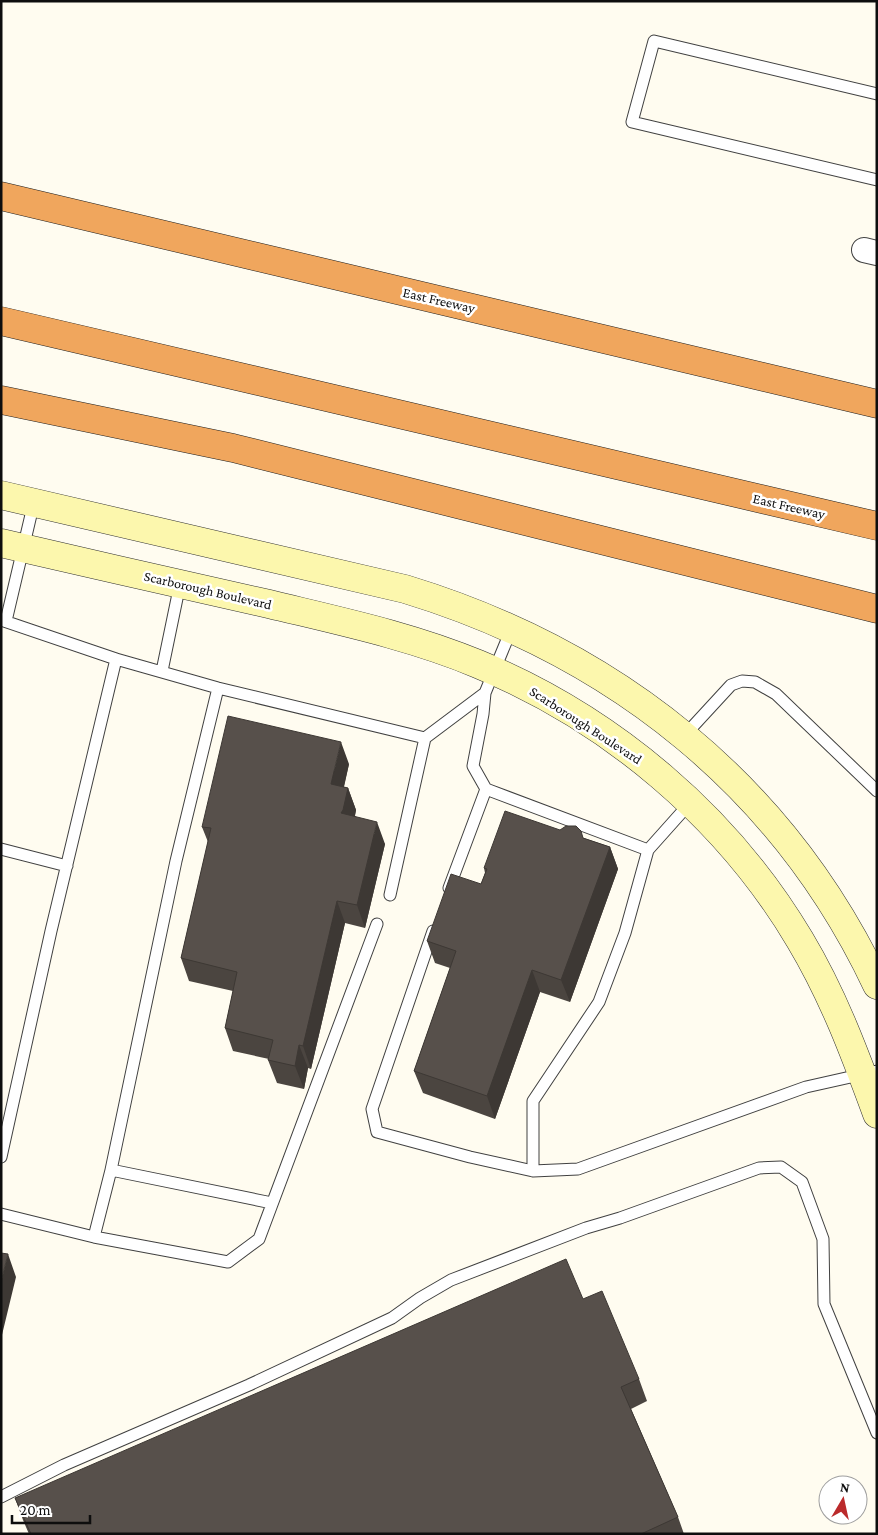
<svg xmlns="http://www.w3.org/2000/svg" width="878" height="1535" font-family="'Crimson Pro',serif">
<rect width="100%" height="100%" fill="#fffcf0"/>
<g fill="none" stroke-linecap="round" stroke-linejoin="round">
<defs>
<path id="lane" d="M877 94 654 41 632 122 877 180
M1 620 116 659 51 931 1 1157
M6 621 34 502
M116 659 218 688 425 738
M162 671 180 584
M218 688 176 861 111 1170 272 1203
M485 693 483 714 473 766 486 789 648 850
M684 736 731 685 742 681 755 682 776 694 877 791
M690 803 648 850 625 933 599 1002 533 1101V1171L578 1169 806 1087 877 1071
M1 849 67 866
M449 888 486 789
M390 895 425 738 485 693 511 630
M433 931 372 1109 377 1132 470 1157 533 1171
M1 1214 94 1237 228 1262 259 1239 377 924
M94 1237 111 1170
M1 1497 64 1465 249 1385 392 1318 420 1298 451 1280 586 1228 620 1218 759 1168 781 1167 802 1182 823 1239 824 1304 877 1433"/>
<path id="street" d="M864 250 877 253"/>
<path id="secondary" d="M1 495 405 589C615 653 783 786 877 985
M1 543C90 564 180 584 269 604 339 621 411 636 478 664 611 719 727 817 800 940 833 995 855 1054 877 1114"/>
<path id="highway" d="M1 196 877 404
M1 321 877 526
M1 400 233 448 877 609"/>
</defs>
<use href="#lane" stroke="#414141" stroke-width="13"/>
<use href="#street" stroke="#414141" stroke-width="26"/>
<use href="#secondary" stroke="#303030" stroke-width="29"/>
<use href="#highway" stroke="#1f1f1f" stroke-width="29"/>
<use href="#lane" stroke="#fff" stroke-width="11"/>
<use href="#street" stroke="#fff" stroke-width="24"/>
<use href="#secondary" stroke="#fcf7ad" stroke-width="28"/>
<use href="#highway" stroke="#f0a65d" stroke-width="28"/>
</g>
<path fill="#4b4540" d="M349 764 344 787 348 788 356 810 355 816 385 844 365 928 345 923 311 1069 308 1068 304 1089 277 1083 268 1060 269 1059 233 1051 225 1028 233 991 189 981 181 958 208 842 202 827Z
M560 830 610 847 618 869 570 1002 540 992 495 1119 423 1093 414 1071 450 968 435 963 427 941 481 884 485 873 484 868Z
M583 1299 639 1379 647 1401 631 1409 678 1517 684 1534H29L23 1520 15 1498Z"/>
<path fill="#3d3834" d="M341 742 349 764 339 807 331 784Z
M348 788 356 810 351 833 341 813Z
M377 822 385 844 365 928 357 905Z
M610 847 618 869 570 1002 561 980Z
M337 901 345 923 311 1069 303 1046Z
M532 970 540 992 495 1119 487 1096Z
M299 1045 308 1068 304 1089 295 1066Z
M8 1254 16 1277 1 1339V1282Z"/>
<path fill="#57504b" stroke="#3d3834" d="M228 716 341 742 331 784 348 788 343 810 341 813 377 822 357 905 337 901 303 1046 299 1045 295 1066 268 1060 273 1040 225 1028 237 972 181 958 211 828 202 827Z
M505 811 560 830 566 826H576L581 831 583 838 610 847 561 980 532 970 487 1096 414 1071 456 951 427 941 451 874 481 884 487 869 484 868Z
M1 1253 8 1254 1 1282Z
M566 1259 583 1299 602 1291 639 1379 621 1387 678 1517 641 1534H31L15 1498Z"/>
<g text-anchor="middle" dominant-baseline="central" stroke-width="5" stroke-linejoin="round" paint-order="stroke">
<g font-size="14" fill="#0e0e0e" stroke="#fff">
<text transform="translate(439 300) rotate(13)">East Freeway</text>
<text transform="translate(789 506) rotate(13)">East Freeway</text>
<text transform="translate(208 590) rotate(13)">Scarborough Boulevard</text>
<text transform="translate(586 725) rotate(33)">Scarborough Boulevard</text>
</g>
</g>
<rect width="878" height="1535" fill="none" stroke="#0e0e0e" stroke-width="5"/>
<g transform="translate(843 1500) rotate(9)"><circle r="24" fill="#ffffff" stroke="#9f9f9f"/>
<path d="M0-4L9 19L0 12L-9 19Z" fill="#bb2a2b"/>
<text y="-8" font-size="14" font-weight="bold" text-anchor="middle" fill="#0e0e0e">N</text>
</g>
<path d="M12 1515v8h78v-8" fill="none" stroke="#0e0e0e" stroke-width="2.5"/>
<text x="20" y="1515" font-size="15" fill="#0e0e0e" stroke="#ffffff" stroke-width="4" paint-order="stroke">20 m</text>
</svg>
